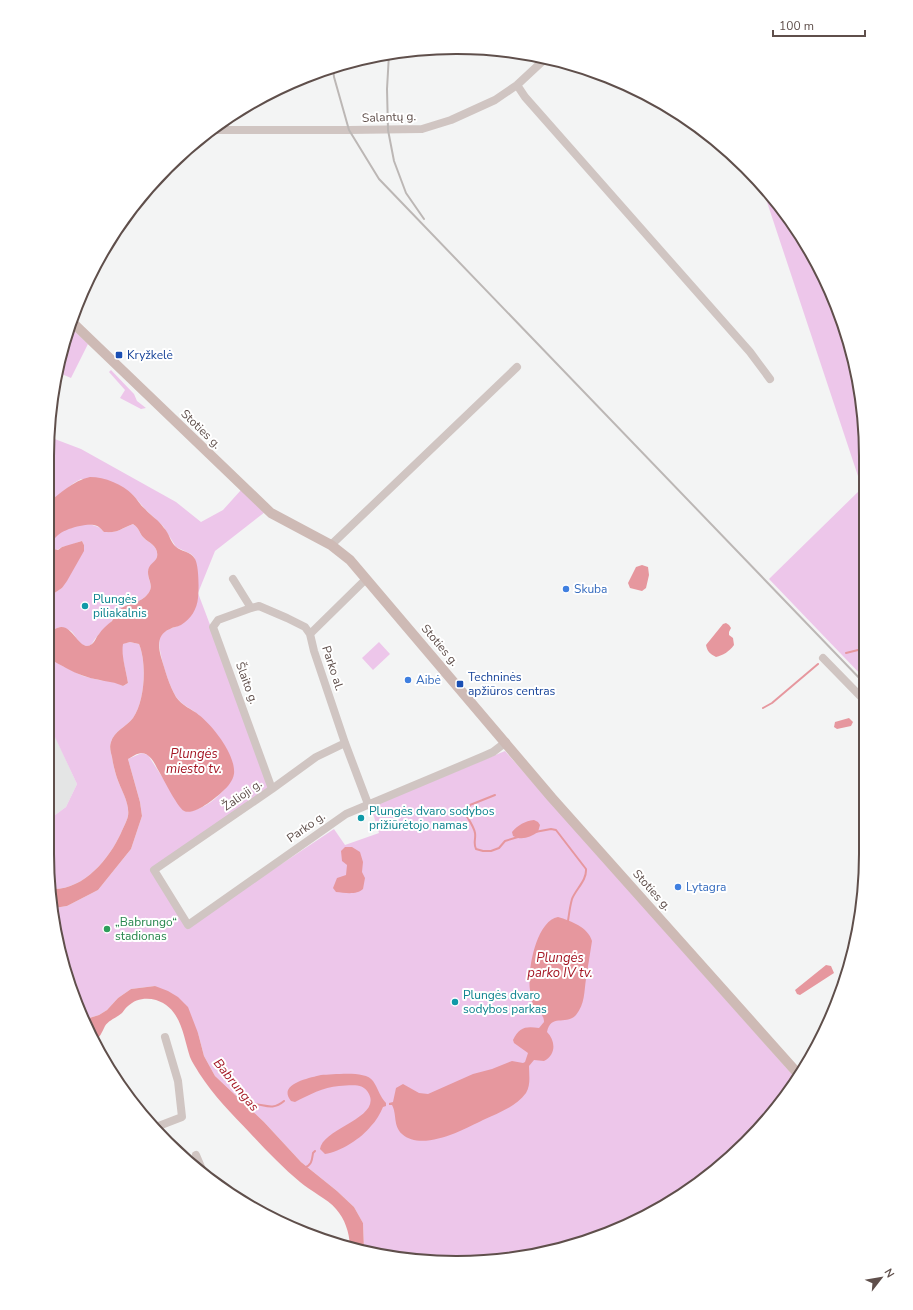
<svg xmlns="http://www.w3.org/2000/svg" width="913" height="1310" font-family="'Nunito Sans',sans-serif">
<rect width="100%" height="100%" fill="#f3f4f4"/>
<path fill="#e4e5e5" d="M47 725 53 732 77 784 66 807 47 821Z"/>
<path fill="#edc6ea" d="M761 184 782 207 824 275 858 377 866 456V680L769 579 862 488Z
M71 328 88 344 71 378 57 372Z
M111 370 134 394 137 401 146 408 141 409 120 398 125 390 109 372Z
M52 438 81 449 176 502 201 522 223 510 241 490 265 512 215 551 198 593 272 789 153 870 187 927 334 829 345 845 379 833 371 807 505 751 797 1080 746 1143 706 1179 638 1221 536 1255 457 1263 403 1260 364 1249 363 1223 354 1207 337 1191 301 1162 264 1122 215 1076 204 1056 198 1033 155 986 131 989 118 998 107 1010 99 1015 83 1020 78 1010 61 960 54 908 67 906 98 890 131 849 142 816 140 802 128 759 142 753 148 755 184 811C197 813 213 802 222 792 227 787 230 780 234 774 231 753 223 744 210 729 207 724 203 719 199 715 192 709 183 706 177 698 170 689 156 648 160 637 163 630 173 628 180 625L198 593 196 563 194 557 191 554 176 547 163 526 145 509 133 495 117 484 81 479 74 483 47 504V456L48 444Z
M86 524C94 525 99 526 104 532 119 533 120 529 133 524 140 529 139 533 144 538 149 543 159 546 157 557 155 564 148 565 148 572 148 582 156 588 145 597 137 604 124 603 118 611 116 614 115 617 113 619 108 627 100 632 95 639 93 642 92 645 88 646 79 647 76 635 71 631 68 629 62 628 59 627L54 630 51 636 52 657 55 662 83 676 99 680 116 682 123 686 128 683C126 670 121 656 122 644L130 642 139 644C147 663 145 701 133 718 126 727 114 731 111 742 109 747 111 753 112 757 113 763 114 769 116 775 120 789 130 801 128 816 127 821 123 828 121 833 109 859 84 890 52 889L47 854V821L66 807 77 784 53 733 47 725V598L62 588 84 545 82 541C77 542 74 544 69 546 67 546 64 546 62 547 58 549 58 551 53 549 53 546 53 542 54 539 59 529 77 526 86 524Z
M379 642 390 654 373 670 362 658Z"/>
<path fill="#e6979e" d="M90 477C105 477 122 484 133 495 137 499 140 505 145 509 151 516 159 520 164 528 169 533 170 541 175 546 181 552 191 551 195 559 199 566 199 589 198 598 197 609 191 619 181 625 177 627 173 627 170 629 157 634 158 646 161 657 165 670 169 685 176 697 182 706 192 709 199 715 213 726 236 755 234 774 233 780 228 787 223 791 216 798 194 816 184 811 177 807 162 776 157 768 154 762 150 754 142 753 137 753 132 757 128 759L140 802 142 816 131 849 98 890 67 906 54 908 52 889C84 890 109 859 121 833 123 828 127 821 128 816 130 803 121 790 117 778 115 772 113 764 112 757 111 753 109 747 111 742 114 731 126 727 133 718 145 701 147 663 139 644L130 642 123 644C121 655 126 670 128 683L123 686C115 682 108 682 100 680 88 678 77 674 66 668 63 666 58 664 55 662 50 657 51 645 51 638 51 634 53 630 57 628 73 621 79 654 92 644 95 642 96 637 99 634 102 629 107 625 112 621 114 618 116 614 118 611 125 603 137 604 145 597 156 587 148 582 148 572 148 564 155 563 157 557 159 546 149 543 144 538 139 533 140 529 133 524 119 529 120 533 104 532 101 529 99 526 94 525 84 523 58 530 54 540 53 542 53 547 53 549L58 550 62 547 82 541 84 545V551L67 581 62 588 47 598V504C60 493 73 481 90 477Z
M642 565 648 567 649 575 646 588 642 591 630 588 628 583 636 567Z
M726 623 729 625 731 628 729 632V635L733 638 734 645C729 652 723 655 716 657 710 654 707 651 706 645L723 624Z
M849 718 853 722 851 726 837 729 834 727 835 722Z
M534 820 538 822 540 825 538 832C530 837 522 841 513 836L512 832C518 825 525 821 534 820Z
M345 847H352L360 852 363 862 362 872 365 878 363 889C357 895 345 893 336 892L333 888 337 878 346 875 347 865 342 861 341 851Z
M558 917C571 921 588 927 592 941 590 954 588 966 586 979 584 992 585 1004 576 1015 566 1026 551 1013 547 1032 556 1041 556 1055 544 1061L534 1060 529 1066C529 1075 531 1085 526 1093 516 1107 498 1113 483 1120 463 1130 422 1152 402 1134 393 1126 397 1114 392 1105H389V1103L393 1102 396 1088 403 1084 419 1093 428 1094 473 1074 492 1069 512 1061 523 1063 525 1062 528 1053 514 1043 513 1040C519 1027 526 1026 539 1028L544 1022C544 1012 534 1010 532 1002 531 1000 532 998 532 996 531 992 530 994 530 990 527 971 536 921 558 917Z
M826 965 831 966 834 973 800 995 797 994 795 990Z
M155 986 168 991 178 997 188 1007 198 1033 204 1056 215 1076 264 1122 301 1162 337 1191 354 1207 363 1223 364 1249 350 1245C349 1232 345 1219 336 1209 328 1199 310 1191 300 1182 282 1167 266 1150 250 1133 232 1114 213 1095 199 1073 196 1068 192 1062 190 1057 183 1035 181 1008 156 1000 146 997 135 999 128 1006 125 1008 124 1011 122 1013 116 1018 109 1020 105 1026 102 1032 100 1038 94 1041L83 1020 99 1015 107 1010 118 998 131 989Z
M321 1075C334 1075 365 1070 373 1081 378 1088 380 1097 386 1103V1106L383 1107C380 1114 376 1121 371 1126 362 1138 340 1152 325 1154L320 1149C323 1128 381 1118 369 1094 363 1082 350 1086 339 1086 323 1087 309 1095 295 1102L291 1101C277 1084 309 1078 321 1075Z"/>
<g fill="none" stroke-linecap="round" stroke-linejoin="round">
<path stroke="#e6979e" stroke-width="2" d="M846 653 866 648
M763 708 772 703 818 664
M495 795 470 805 466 815C469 820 474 827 475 833 476 839 473 843 476 849L483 851H491L499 848 505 841 518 837
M535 832 551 829 556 830 586 869C587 880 576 889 572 899 570 906 569 914 568 921
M244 1106C260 1099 269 1114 284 1101
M304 1168C312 1165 312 1160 313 1153L315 1151"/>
<path stroke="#d0c5c2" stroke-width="8" d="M517 85 525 97 750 352 770 379
M212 130H349L422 129 451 120 495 100 517 85 546 58
M331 545 517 367
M233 579 251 608 259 606 287 618 305 627 310 634 314 651 345 743 368 804
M251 608 218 620 213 627 272 789
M310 634 366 579
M823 658 866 702
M345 743 316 757 272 789 154 870 188 925 346 814 484 756 493 752 506 742
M156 1127 182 1117 178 1081 165 1037
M196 1155 204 1174"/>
<path stroke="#cebab5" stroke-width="10" d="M73 323 271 513 331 545 350 560 552 798 800 1076"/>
<path stroke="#bcb7b5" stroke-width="2" d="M389 54 387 89 388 130 394 161 406 193 424 219
M333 68 334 77 349 130 379 179 866 685"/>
</g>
<g fill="#1a4fb4" stroke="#fff" stroke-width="1.5">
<rect x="115" y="351" width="8" height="8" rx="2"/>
<rect x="456" y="680" width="8" height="8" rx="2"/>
</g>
<g fill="#3f7fe0" stroke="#fff" stroke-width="1.5">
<circle cx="566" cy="589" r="4"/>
<circle cx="408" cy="680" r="4"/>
<circle cx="678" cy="887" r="4"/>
</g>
<g fill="#0f9aa8" stroke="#fff" stroke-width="1.5">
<circle cx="85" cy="606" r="4"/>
<circle cx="361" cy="818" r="4"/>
<circle cx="455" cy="1002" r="4"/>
</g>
<circle fill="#2e9e5b" stroke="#fff" stroke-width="1.5" cx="107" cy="929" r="4"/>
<g text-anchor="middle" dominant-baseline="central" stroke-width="4" stroke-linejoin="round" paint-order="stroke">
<g font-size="12" fill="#5f4f4b" stroke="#fff">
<text transform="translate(389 117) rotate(-2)">Salantų g.</text>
<text transform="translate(201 429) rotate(44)">Stoties g.</text>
<text transform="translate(440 645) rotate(50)">Stoties g.</text>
<text transform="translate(333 668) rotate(72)">Parko al.</text>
<text transform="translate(247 683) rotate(70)">Šlaito g.</text>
<text transform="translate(242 795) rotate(-35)">Žalioji g.</text>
<text transform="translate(306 827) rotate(-35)">Parko g.</text>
<text transform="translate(652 890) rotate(48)">Stoties g.</text>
</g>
<g font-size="12" fill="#164399" stroke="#fff" text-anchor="start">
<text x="127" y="355">Kryžkelė</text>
<text x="468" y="677">Techninės<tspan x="468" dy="14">apžiūros centras</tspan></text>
</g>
<g font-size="12" fill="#366cbe" stroke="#fff" text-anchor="start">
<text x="574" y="589">Skuba</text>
<text x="416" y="680">Aibė</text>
<text x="686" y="887">Lytagra</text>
</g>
<g font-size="12" fill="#0d838f" stroke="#fff" text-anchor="start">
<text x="93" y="599">Plungės<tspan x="93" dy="14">piliakalnis</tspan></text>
<text x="369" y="811">Plungės dvaro sodybos<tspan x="369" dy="14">prižiūrėtojo namas</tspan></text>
<text x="463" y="995">Plungės dvaro<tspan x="463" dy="14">sodybos parkas</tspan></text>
</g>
<g font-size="12" fill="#27864d" stroke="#fff" text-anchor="start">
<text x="115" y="922">„Babrungo“<tspan x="115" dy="14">stadionas</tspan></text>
</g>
<g font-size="13" font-style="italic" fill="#a51825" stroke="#fff">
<text x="194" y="754">Plungės<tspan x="194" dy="15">miesto tv.</tspan></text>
<text x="560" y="958">Plungės<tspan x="560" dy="15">parko IV tv.</tspan></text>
<text transform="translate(236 1085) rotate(51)">Babrungas</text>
</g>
</g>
<path d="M0 0H913V1310H0ZM456 54H457A402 402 0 0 1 859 456V854A402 402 0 0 1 457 1256H456A402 402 0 0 1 54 854V456A402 402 0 0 1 456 54Z" fill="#fff" fill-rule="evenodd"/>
<path fill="none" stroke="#5f4f4b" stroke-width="2" d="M456 54H457A402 402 0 0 1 859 456V854A402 402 0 0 1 457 1256H456A402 402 0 0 1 54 854V456A402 402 0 0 1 456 54Z"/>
<g transform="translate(881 1278) rotate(59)" stroke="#ffffff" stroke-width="3" paint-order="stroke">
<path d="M0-3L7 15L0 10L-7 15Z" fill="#5f4f4b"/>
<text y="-6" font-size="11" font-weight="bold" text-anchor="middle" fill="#5f4f4b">N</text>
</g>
<path d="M773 30v6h92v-6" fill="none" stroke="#5f4f4b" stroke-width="2"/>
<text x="779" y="30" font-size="12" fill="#5f4f4b" stroke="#ffffff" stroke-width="3" paint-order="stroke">100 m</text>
</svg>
